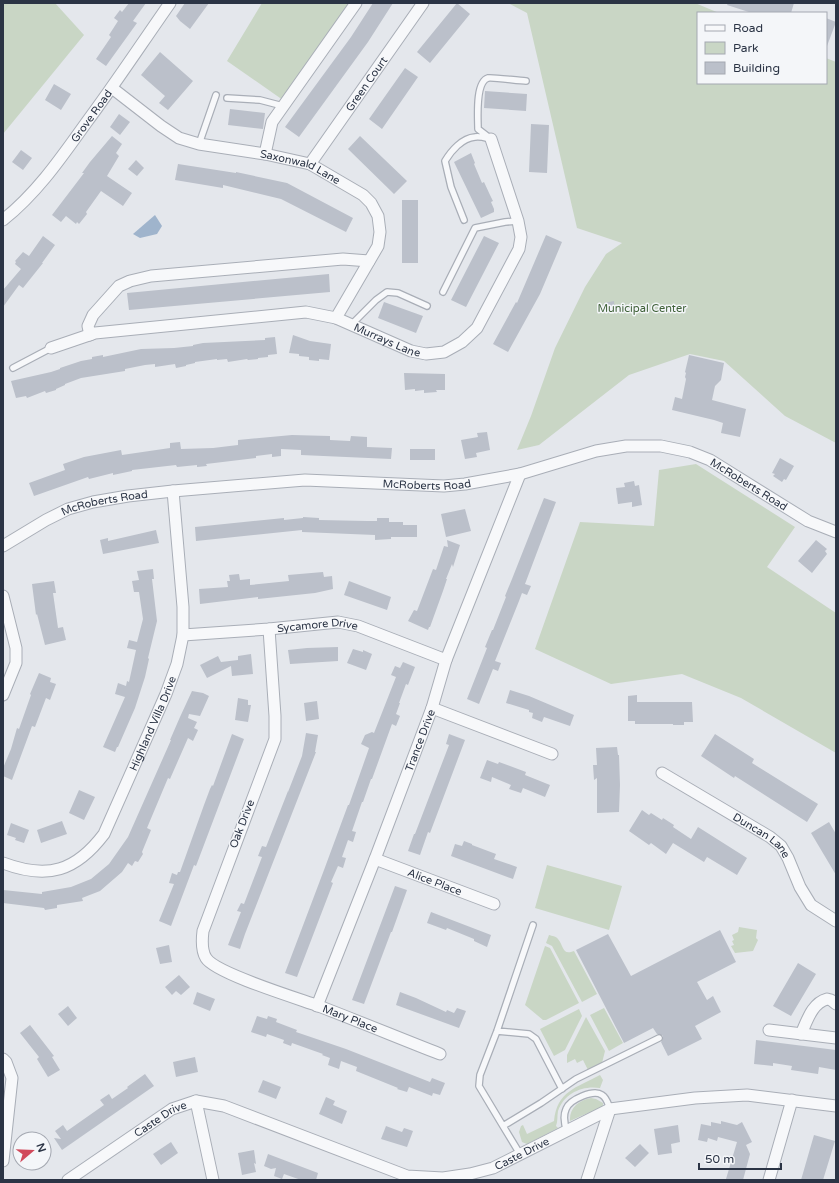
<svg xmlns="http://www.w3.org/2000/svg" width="839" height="1183" font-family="'Varela Round',sans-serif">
<rect width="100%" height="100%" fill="#e4e7ec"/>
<path fill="#c9d6c5" d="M3 3H55L84 35 3 134Z
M262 3H355L290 105 227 61Z
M508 3H695L719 13H698V83H826V58L836 62V443L785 416 724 361 690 354 629 375 539 445 517 450 531 416 555 348 585 287 606 254 622 243 577 228 527 13Z
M696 464 795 527 767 567 836 613V753L741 698 682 674 611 684 535 649 580 522 654 526 659 470Z
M547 865 622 886 609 930 535 908Z
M739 927 757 930 756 938 758 940 753 951 735 953 731 946 734 945 732 941 734 940 732 935 738 932Z
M549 935C552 936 556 936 558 939 564 946 562 956 574 951L597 994 582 1002 552 946 546 943Z
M545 946 550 948 579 1003 546 1020H543L525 1005Z
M604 1008 623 1043 609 1051 590 1015Z
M579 1009 582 1016 565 1050 554 1056 540 1029Z
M586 1017 605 1051 602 1063 588 1070 583 1060 577 1063 575 1059 567 1063V1055Z
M600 1075 603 1080 600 1088C583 1085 564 1093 558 1111 557 1116 558 1121 556 1126L558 1128 527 1144 522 1142 519 1132 521 1126 523 1125 527 1134 554 1121C557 1091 576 1088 600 1075Z
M591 1098 596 1099 603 1103V1107L581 1116 570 1121C569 1108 579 1100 591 1098Z"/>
<path fill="#9fb4cc" d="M155 215 162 226 157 234 140 238 133 234Z"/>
<path fill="#bbc0ca" d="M129 3H146L133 21 137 23 106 66 96 59 111 37 109 35 118 21 114 18 120 10 122 12Z
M185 3H209L190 29 180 21 176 16Z
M373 3H393L368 42 299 137 285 127 351 37Z
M457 3 470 14 430 63 417 52Z
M728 3H794L791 13H752L727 5Z
M826 18 836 22 827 46H826Z
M160 52 193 81 168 110 159 103 165 96 141 75Z
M405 68 418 77 382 129 369 119Z
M54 84 71 94 61 110 45 100Z
M485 91 527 94 526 111 484 108Z
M230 109 265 113 263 129 228 125Z
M119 114 130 122 120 135 110 127Z
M531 124 549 125 547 173 529 172Z
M112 136 122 144 116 153 119 156 107 176 132 193 123 206 101 191 86 212 87 214 79 224 77 222 76 224 66 216 61 222 52 215 84 173H82L90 162Z
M360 136 407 181 394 194 348 149Z
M21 150 32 158 23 170 12 162Z
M471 153 475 163 474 164 482 183 484 182 490 195 493 201 491 202 494 209V212L481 218 454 162Z
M136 160 144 168 137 176 128 169Z
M178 164 236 173V172L287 183 353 218 346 232 281 199 223 185V188L175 180Z
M402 200H418V263H402Z
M546 235 562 242 540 294 508 352 493 344 516 302 517 303Z
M43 236 55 245 42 263H43L23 288 19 285 3 307V290L21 269 15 264 16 262 15 261 23 252 29 256Z
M484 236 499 243 466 307 451 300Z
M329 274 330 292 129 310 127 293Z
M614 301 615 312 604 313V303Z
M384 302 423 316 416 333 378 318Z
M293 335 310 341 331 344 329 360 319 359V361L309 360V357L299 356V354L289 353Z
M275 337 277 354 268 355V357L258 358V359L248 360 247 359 228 362 227 359 217 360V359L195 362V363L186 365V366L176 368 175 364 155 367V364L145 365 125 369V371L81 378 65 384V385L56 389V390L46 393 45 391 27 398 26 396 16 398 11 381 51 372 60 369V368L81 361 92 359V357L103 355V357L141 349 174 348 193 346V345L203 343 265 340V338Z
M689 355 724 363 721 380 715 386 712 400 746 409 740 437 721 433 723 423 714 420 672 410 675 397 682 399 686 379 685 377 686 373 685 372Z
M404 373 445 374V390H436L437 392 424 393V390L415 391V389L405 390Z
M487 432 490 450 476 453 477 457 465 459 461 440 478 437 477 433Z
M292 435 330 436V440L350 441 351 436 367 437V447L392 448 391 459 301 455V450L281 449V456L272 457V454L256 456V458L206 464 207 466 197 467V465L177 467 176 465 132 470V471L113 475V473L89 479 88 477 34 496 29 483 65 470 63 464 84 457 121 450 122 455 170 448V443L180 442 181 449 213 448 238 445V440Z
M410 449H435V460H410Z
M780 458 794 466 786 480 784 479 782 482 773 476 775 474 772 473Z
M634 481 635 486 639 485 642 505 632 507V502L618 504 616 488 625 487 624 483Z
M544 498 556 502 525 584 531 586 527 595 522 593 519 601 495 661 501 663 498 671 493 669 479 704 467 699 487 648 485 647 492 630H493L506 597 505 596 512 579Z
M465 509 471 531 446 537 441 514Z
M303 517 319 518V520L367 521H377V518H389V522H403V525H417V537H391V539L375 540V535L302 532V530L196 541 195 527 284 518V520L303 518Z
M156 530 159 543 103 554 100 540 108 538V541Z
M447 540 460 545 453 567 452 564 446 579H447L443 591 430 627H429L428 630 408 621 414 610 417 611 433 569 436 570 444 546 448 547Z
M816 540 827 549 825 551 827 554 812 573 798 561Z
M153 569 154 579H152L157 621 148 658 149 659 145 677 135 708 118 747H117L115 752 103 747 125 697 115 694 118 683 126 686 127 681 129 682 136 650 127 648 129 640 137 642 143 619 139 592H134L132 581 139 580 137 571Z
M323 572 324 577 332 576 333 589 315 593 258 599V597L200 604 199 589 228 587 227 581H230L229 575 239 574 240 580 250 579V585L289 581 288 575Z
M54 581 56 593H53L58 628 63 627 66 640 45 645 37 614 36 615 32 584Z
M349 581 391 597 387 610 344 595Z
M338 647V661L290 664 288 650 307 648Z
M353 649 363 652V650L372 654 366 670 347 663Z
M251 654 253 674 232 676 231 666 207 678 200 665 218 656 221 662 238 660V656Z
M403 662 415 667 408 685 406 684 399 703H400L396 714 400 716 396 726 392 724 372 779H371L363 802H362L352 831 356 832 353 842 348 840 342 857 346 858 343 868 338 866 331 882 333 883 297 977 285 973 324 870 348 805H349L368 751 369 748 361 744 365 735 372 732 374 733 396 677 391 675 395 666 400 668Z
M39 673 51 678 50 682 56 684 50 700 46 698 35 727 32 726 12 780 3 776V768L11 749 17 728 19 729 31 695 30 694Z
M510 690 529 696 574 715 570 726 544 717 542 722 532 718 533 713 529 712V710L506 703Z
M192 691 203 693 209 696 200 716 189 714 188 718 197 722 194 728 198 730 193 741 188 738 170 779 168 778 147 828 151 830 142 852 143 854 138 862 135 861 132 866 128 863 122 872 100 891 82 898 83 901 57 905V908L45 910 44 908 3 903V890L42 894V892L71 887 91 879 109 864 128 837 171 740H170L180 717Z
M637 695V702H692L693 722H684V725H673V724H635V721H628V696Z
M238 698 248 700V705H251L248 722 235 720Z
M317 701 319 719 306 721 304 703Z
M306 733 318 735 315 752H316L245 934 240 949 228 945 241 912 237 911 241 903 244 904 262 857 258 856 262 846 266 847 288 791V792L302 756Z
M232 734 244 739 196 866 194 865 171 926 159 921 174 884 169 883 172 873 177 875 178 872H180L204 805 210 789 212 785 213 786Z
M449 734 465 740 430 833 428 832 420 855 408 851 414 834H415L449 745 446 744Z
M715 734 754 759 752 763 818 804 807 822 735 776 734 778 701 756Z
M617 747 618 755H619L620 785 619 812 597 813V778L594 780 593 765H597L596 748Z
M487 760 498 764 499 762 526 772 525 775 550 785 545 797 523 788 521 793 509 789 511 785 492 777 491 782 480 778Z
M79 790 95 797 84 820 69 813Z
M642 810 649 815 651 813 662 820 663 818 674 825 673 827 691 839 698 827 747 858 737 875 707 857 704 862 673 843 666 854 651 843 649 845 629 831Z
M62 821 67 834 41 843 37 830Z
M829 822 836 834V875L811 833Z
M11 823 29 830 24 843 15 840 16 838 7 835Z
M464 841 472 844V845L496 854 494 859 517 867 513 879 451 856 455 844 462 846Z
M395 886 407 890 392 932H391L364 1004 352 1000Z
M431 912 491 935 487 947 474 941V939L447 928 446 930 427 923Z
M720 930 736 962 697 982 707 1000 713 996 721 1012 695 1026 702 1039 668 1056 661 1042 663 1039V1036L660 1034H657L653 1028 624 1043 576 950 608 934 631 976Z
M169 945 172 962 160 964 156 948Z
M798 963 816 974 791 1016 773 1006Z
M179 975 190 987 181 995 176 991 172 995 165 987Z
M197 992 215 999 210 1011 193 1004Z
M400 992 416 998 446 1012 447 1010 454 1013 457 1008 466 1011 459 1028 396 1005Z
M68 1006 77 1018 68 1026 58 1014Z
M257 1016 267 1019 268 1016 277 1019 276 1022 297 1030 296 1032 346 1049 430 1082 432 1078 445 1083 440 1095 433 1093 432 1096 409 1087 407 1092 397 1089 398 1088 356 1071 357 1067 341 1061 339 1069 328 1065 330 1058 322 1055 323 1054 292 1043 291 1046 283 1043 284 1040 267 1034 266 1037 251 1032Z
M30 1025 54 1056 52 1057 60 1070 48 1077 37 1059 39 1057 20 1033Z
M756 1040 836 1050V1070L819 1067 818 1074 791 1070 792 1066 773 1063V1066L754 1064Z
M195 1057 198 1072 176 1077 173 1062Z
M145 1074 154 1086 62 1150 54 1138 61 1139 55 1131 63 1125 67 1131 104 1105 100 1100 109 1094 112 1099 128 1088 127 1087Z
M263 1080 281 1087 276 1099 258 1092Z
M326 1097 335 1101 333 1105 347 1111 342 1124 319 1114Z
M721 1121 737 1125 742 1122 752 1142 746 1145 750 1154 743 1180H731L726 1179 737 1142 718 1137 717 1141 708 1138 707 1142 698 1140 701 1124 711 1126V1122L721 1124Z
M678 1125 680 1142 671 1144 672 1153 658 1155 654 1129Z
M386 1126 402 1132 404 1128 413 1131 407 1147 381 1139Z
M814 1135 835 1141 823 1180H801Z
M171 1142 178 1153 161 1165 153 1154Z
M640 1144 649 1153 635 1167 625 1158Z
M254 1150 256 1164 254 1163 256 1172 242 1175 238 1153Z
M268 1154 318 1173 316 1180H301L284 1174 282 1179 274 1176 276 1168 271 1169 264 1166Z"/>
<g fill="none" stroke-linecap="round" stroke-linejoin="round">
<defs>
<path id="service" d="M227 98 260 100 283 106
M491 139 478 129C478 118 475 82 488 78 493 77 519 81 526 81
M199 144 216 95
M464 220 451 187 445 161C451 151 462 138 475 137 480 136 486 138 491 139
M443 292 475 228 505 222 518 221
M351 325 376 300 387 292 398 293 427 306
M13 368 51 348
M497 1031 529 1034 536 1039 562 1089
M503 1126 479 1086 480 1075 497 1031 533 925
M567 1131C564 1123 563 1116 566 1109 570 1099 594 1089 602 1095 607 1098 608 1104 610 1109
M520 1154 503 1126 541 1103 576 1079 659 1038"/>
<g id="minor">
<path id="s1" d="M112 88 161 126 179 138 199 144 265 154 310 164 363 195 371 203 378 216 380 232 378 246 336 318"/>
<path d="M265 154 272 122 356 3"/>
<path id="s2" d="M310 164 423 3"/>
<path id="s3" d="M3 220C37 193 61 158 86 123 115 84 142 43 170 3"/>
<path d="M90 335 88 326 93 315 119 286 130 281 151 276 343 259 369 261"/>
<path id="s4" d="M51 348 95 333 306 312 336 318 411 351 426 354 444 352 462 342 477 328 519 249 521 237 518 221 491 139"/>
<path id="s5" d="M3 546 46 520 68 509 93 502 128 496 173 491 305 480 444 486 465 484 520 474 596 451 626 446H661L690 452 710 460 808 521 836 532"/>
<path d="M3 596 16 648V663L3 695"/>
<path id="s6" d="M269 629 275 716V739L203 931C202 939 201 950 206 958 215 973 296 998 316 1005 358 1021 399 1038 440 1054"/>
<path id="s7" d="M183 635 269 629 338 622 358 626 446 660"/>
<path d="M432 708 552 754"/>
<path id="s8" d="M662 773 770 837 781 846 788 858 800 887 811 905 836 921"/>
<path id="s9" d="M375 859 494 904"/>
<path id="s10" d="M3 863C48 880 76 871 104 834L166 694 177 664 183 635V607L173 491"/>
<path id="s11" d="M317 1006 375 859 432 708 446 660 520 474"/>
<path d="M769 1030 836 1038"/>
<path d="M801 1034C807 1021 812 1003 827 999L831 1000 836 1004"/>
<path d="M3 1059 6 1062 12 1078 3 1161"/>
<path d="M196 1101 213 1180"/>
<path id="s12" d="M68 1180 172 1109 196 1101 224 1106 407 1176 443 1178 470 1174 493 1168 610 1109 695 1098 747 1095 836 1106"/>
<path d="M587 1180 610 1109"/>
<path d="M769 1180 792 1100"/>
</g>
</defs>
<use href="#service" stroke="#a9aeb7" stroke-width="8"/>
<use href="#minor" stroke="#a9aeb7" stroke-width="13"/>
<use href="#service" stroke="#f7f8fa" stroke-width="5.5"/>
<use href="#minor" stroke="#f7f8fa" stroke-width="11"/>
</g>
<g text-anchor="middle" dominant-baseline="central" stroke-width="3" stroke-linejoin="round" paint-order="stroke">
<g font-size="11" fill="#2b3445" stroke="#f4f6f9">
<text stroke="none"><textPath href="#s2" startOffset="98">Green Court</textPath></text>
<text stroke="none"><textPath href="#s3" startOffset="137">Grove Road</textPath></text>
<text stroke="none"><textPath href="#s1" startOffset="209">Saxonwald Lane</textPath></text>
<text stroke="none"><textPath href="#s4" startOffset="345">Murrays Lane</textPath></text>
<text stroke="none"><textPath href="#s5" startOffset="436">McRoberts Road</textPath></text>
<text stroke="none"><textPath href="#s5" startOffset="772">McRoberts Road</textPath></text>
<text stroke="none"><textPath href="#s5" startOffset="112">McRoberts Road</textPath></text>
<text stroke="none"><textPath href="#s7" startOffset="135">Sycamore Drive</textPath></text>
<text stroke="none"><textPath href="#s10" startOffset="236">Highland Villa Drive</textPath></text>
<text stroke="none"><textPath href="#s11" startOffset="285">Trance Drive</textPath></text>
<text transform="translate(242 824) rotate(-69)">Oak Drive</text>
<text stroke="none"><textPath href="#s8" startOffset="118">Duncan Lane</textPath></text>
<text stroke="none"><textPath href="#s9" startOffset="64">Alice Place</textPath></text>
<text stroke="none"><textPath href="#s6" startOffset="500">Mary Place</textPath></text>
<text stroke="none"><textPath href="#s12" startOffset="111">Caste Drive</textPath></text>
<text stroke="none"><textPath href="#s12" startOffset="495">Caste Drive</textPath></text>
</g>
<g font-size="11" fill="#3f6138" stroke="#f4f6f9">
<text x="642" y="308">Municipal Center</text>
</g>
</g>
<rect width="839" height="1183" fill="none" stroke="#2b3445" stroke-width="8"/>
<rect x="697" y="12" width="130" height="72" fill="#f4f6f9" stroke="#a4a8b1"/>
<rect x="705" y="25" width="20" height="6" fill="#f7f8fa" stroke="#a4a8b1"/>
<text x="733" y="32" font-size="12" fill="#2b3445">Road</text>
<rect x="705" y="42" width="20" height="12" fill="#c9d6c5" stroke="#a4a8b1"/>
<text x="733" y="52" font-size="12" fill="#2b3445">Park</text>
<rect x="705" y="62" width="20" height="12" fill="#bbc0ca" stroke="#a4a8b1"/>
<text x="733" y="72" font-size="12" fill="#2b3445">Building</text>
<g transform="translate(32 1151) rotate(71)"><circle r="19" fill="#f4f6f9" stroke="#a4a8b1"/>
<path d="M0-3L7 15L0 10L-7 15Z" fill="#d1495b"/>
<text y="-6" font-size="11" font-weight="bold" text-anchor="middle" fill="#2b3445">N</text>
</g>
<path d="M699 1163v6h82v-6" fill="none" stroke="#2b3445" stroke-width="2"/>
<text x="705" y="1163" font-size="12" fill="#2b3445" stroke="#f4f6f9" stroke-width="3" paint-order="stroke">50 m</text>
</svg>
